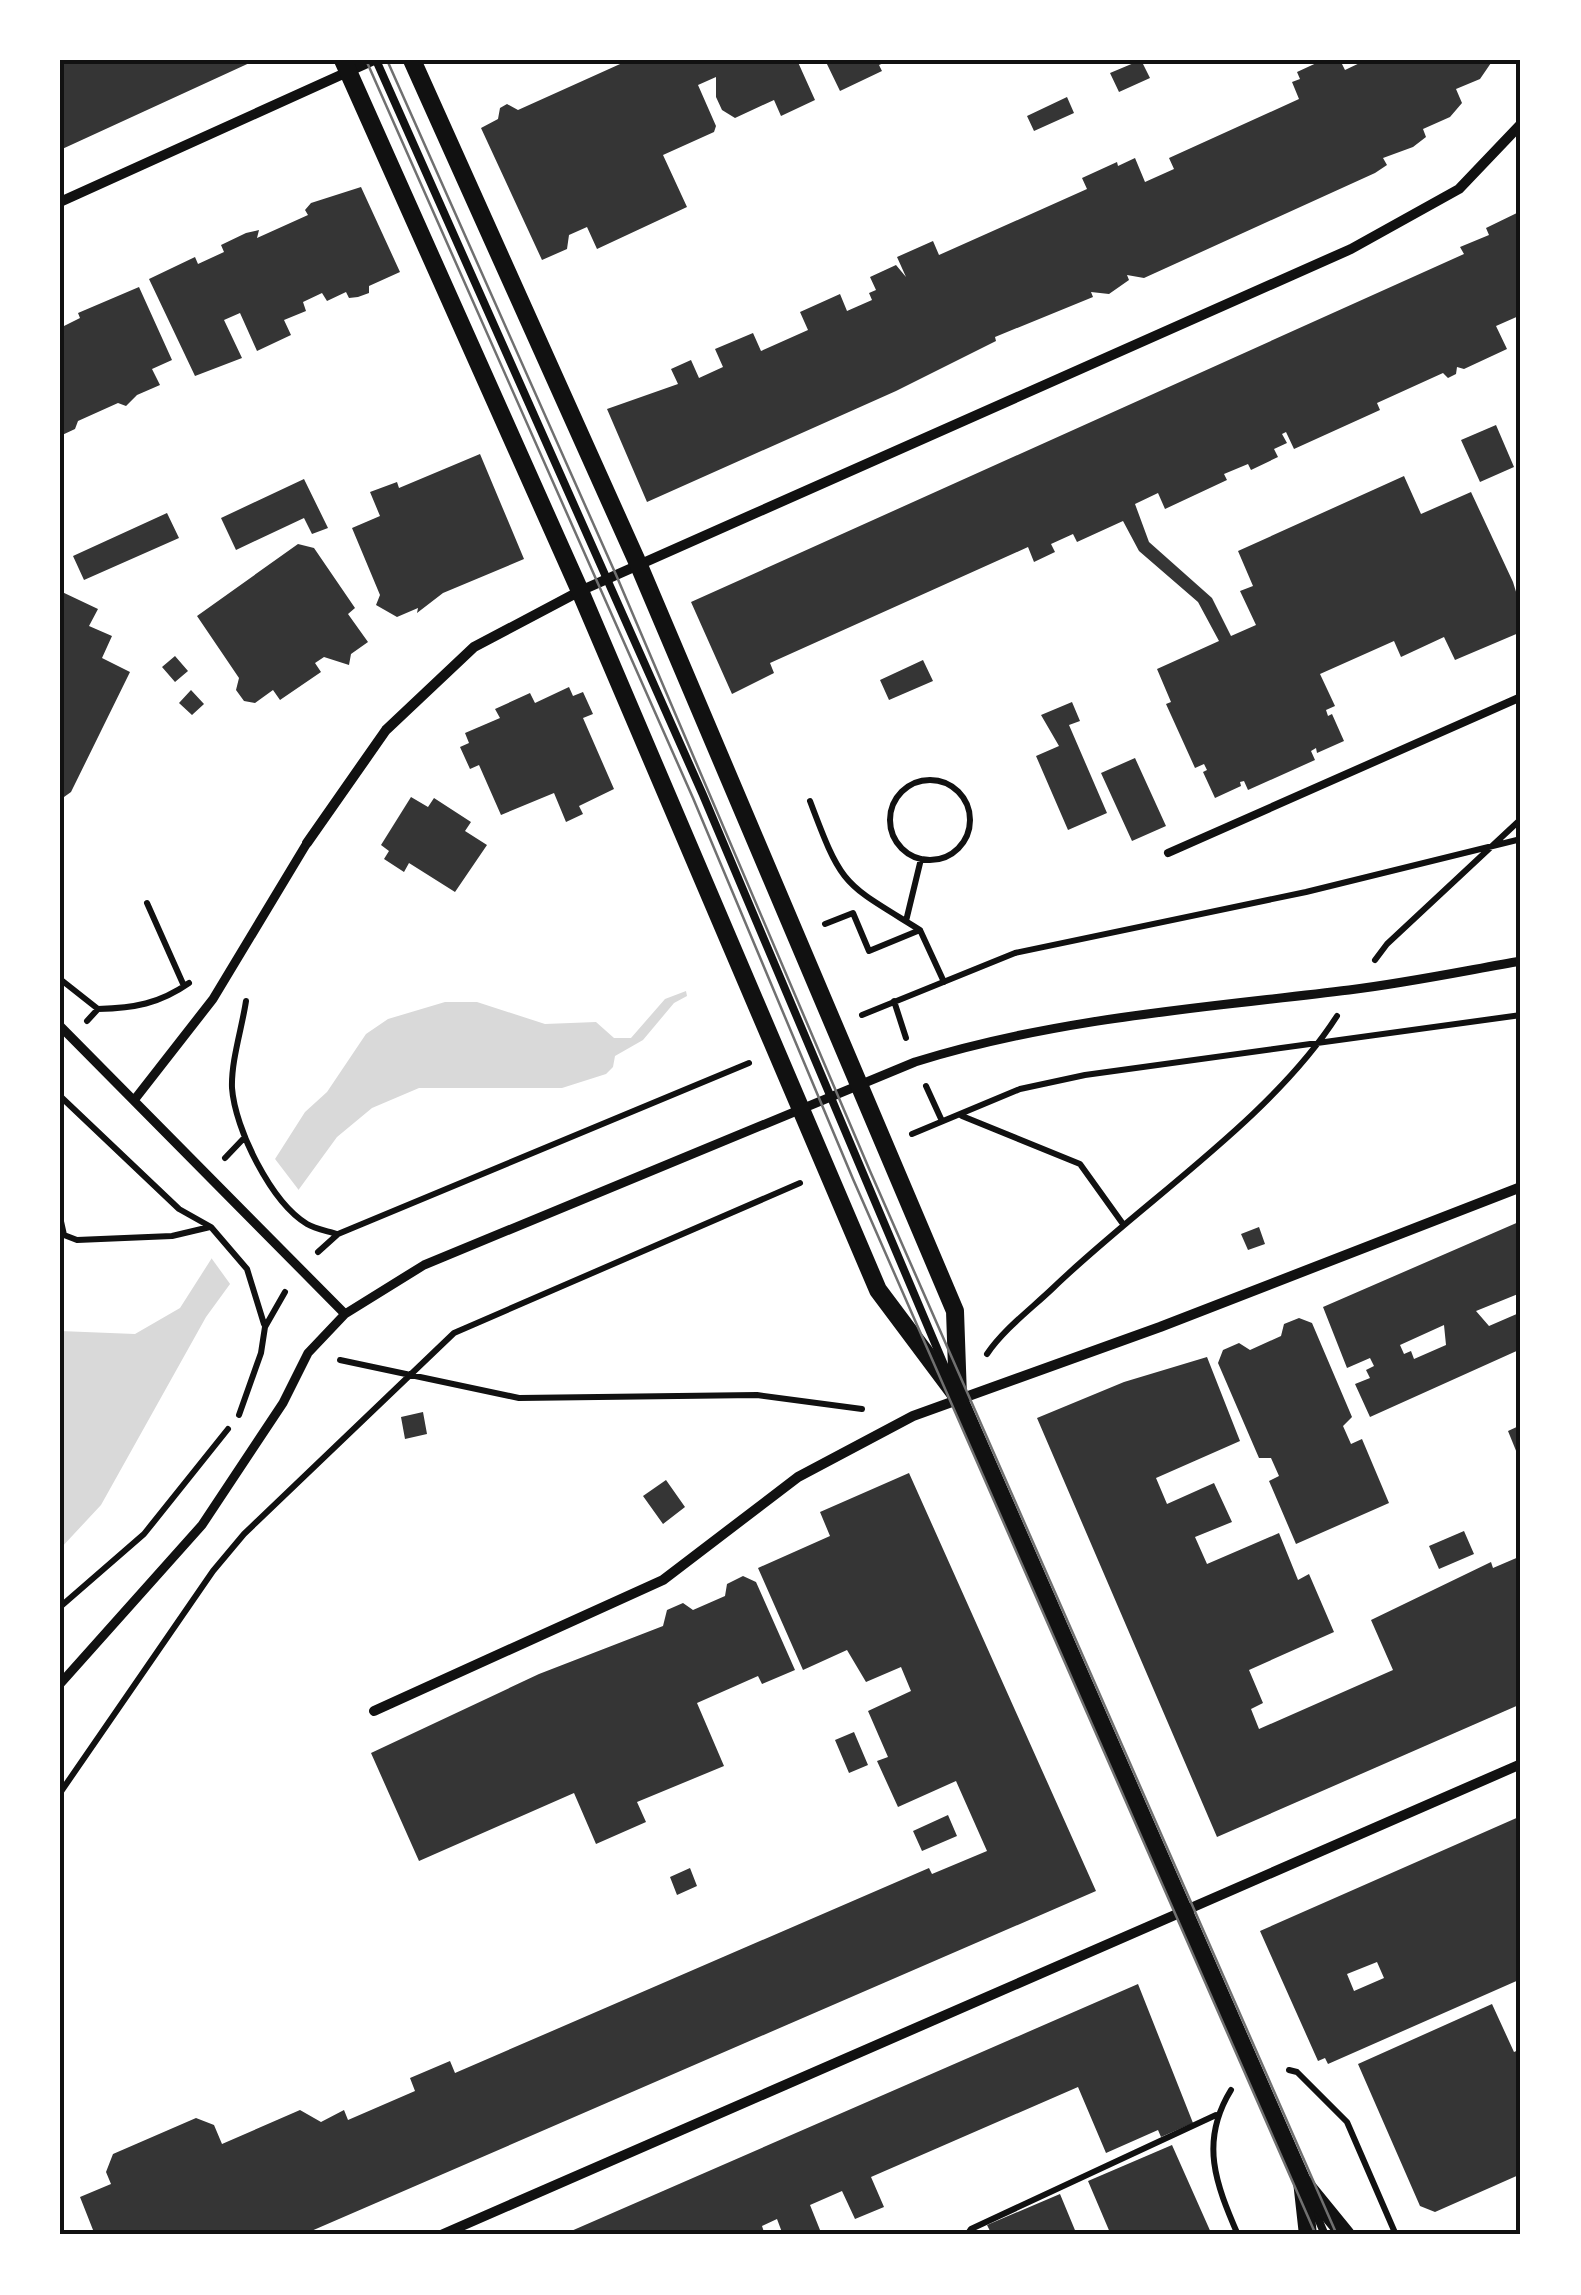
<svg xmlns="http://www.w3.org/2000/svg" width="1581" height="2295" font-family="'Golos Text',sans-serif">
<rect width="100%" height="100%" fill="#fff"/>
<path fill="#d9d9d9" d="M686 991 687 996 674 1003 643 1040 615 1056 613 1067 606 1074 562 1088H419L372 1108 337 1137 206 1317 101 1505 60 1549V1331L135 1334 180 1308 305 1112 327 1092 366 1034 388 1019 445 1002H477L545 1024 596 1022 614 1038H631L665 999Z"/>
<path fill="#fff" d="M272 1155 301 1193 233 1288 207 1252Z"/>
<path fill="#353535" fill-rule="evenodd" d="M63 60H256L60 150Z
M629 60H797L815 100 781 116 774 100 735 118 722 110 716 97V77L698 85 716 126 714 132 663 155 687 207 597 249 587 227 569 235 567 249 542 260 481 128 498 119 500 108 507 104 518 110Z
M825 60H891L879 65 882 71 840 91Z
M1141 60 1150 78 1119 92 1110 73Z
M1323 60H1340L1345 70 1366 60H1493L1480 79 1456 89 1462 103 1450 117 1423 129 1426 137 1413 147 1383 158 1387 165 1375 173 1144 278 1127 275 1129 280 1109 294 1091 292 1093 297 995 337 996 341 896 391 647 502 607 409 678 384 671 369 691 360 699 378 723 367 715 349 753 333 761 351 808 330 800 312 840 294 847 311 872 300 869 293 876 290 870 277 896 265 906 277 897 257 933 241 939 255 1087 189 1082 178 1117 162 1118 166 1135 158 1145 182 1174 169 1169 158 1299 99 1292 82 1300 79 1297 72Z
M1067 97 1074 113 1034 131 1027 116Z
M361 187 400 272 369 286V293L358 297 349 298 346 292 327 301 322 293 303 302 306 311 284 320 291 335 257 351 240 313 224 320 242 358 195 376 149 279 195 257 198 264 224 252 221 245 246 233 259 230 257 238 308 215 305 210 311 203Z
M1521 211V315L1496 326 1507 349 1464 369 1457 367 1456 374 1448 378 1443 373 1377 403 1380 410 1294 449 1286 432 1282 434 1287 443 1274 449 1278 457 1251 470 1248 464 1224 474 1227 480 1165 509 1158 493 1135 504 1149 542 1212 598 1231 636 1256 625 1240 591 1253 586 1238 551 1404 476 1421 514 1471 492 1513 582 1521 608V632L1455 660 1444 637 1401 657 1394 641 1320 674 1335 706 1326 710 1328 716 1332 714 1344 741 1317 753 1316 748 1311 751 1315 760 1248 790 1244 781 1240 782 1241 786 1215 798 1203 772 1207 770 1204 764 1195 768 1166 704 1171 702 1157 669 1219 641 1198 602 1139 551 1123 521 1077 542 1073 534 1051 544 1055 552 1034 562 1028 547 770 663 774 673 732 694 691 602 1464 254 1460 247 1489 235 1486 228Z
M139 287 172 360 152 369 160 385 137 395 126 406 118 403 78 421 75 429 60 436V328L80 318 78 313Z
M1496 425 1514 467 1480 482 1461 440Z
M480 454 524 559 443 593 417 613 418 608 397 617 376 605 380 595 352 528 380 516 370 492 397 482 399 488Z
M304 479 328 528 312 534 304 518 236 550 221 518Z
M167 513 179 538 84 580 73 556Z
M298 544 314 548 355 608 348 614 368 642 351 654 349 665 324 657 315 663 321 672 280 700 273 690 255 703 244 701 236 690 239 678 197 616Z
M60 591 98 609 89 626 112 636 102 658 130 672 71 792 64 797 60 796Z
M175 656 188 671 175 682 162 667Z
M923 660 933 681 889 700 880 680Z
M569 687 573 696 583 692 593 714 583 718 614 789 579 806 583 814 566 822 554 793 501 815 479 765 470 769 460 747 469 743 465 733 500 718 495 709 530 693 535 703Z
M191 690 204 704 192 715 179 703Z
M1072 702 1080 721 1069 725 1107 813 1068 830 1036 756 1059 746 1041 715Z
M1135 758 1166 826 1132 841 1101 773Z
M411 797 428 807 434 798 471 822 465 831 487 845 455 892 409 863 404 872 384 859 389 851 381 845Z
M1521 1221V1302L1518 1294 1476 1311 1489 1326 1519 1313 1516 1305 1521 1303V1349L1370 1417 1355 1384 1370 1378 1366 1370 1374 1366 1370 1358 1347 1368 1323 1307ZM1444 1325 1446 1345 1414 1359 1411 1351 1404 1354 1400 1345Z
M1259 1227 1265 1244 1248 1250 1241 1234Z
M1299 1318 1312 1323 1352 1417 1343 1426 1351 1444 1362 1439 1389 1503 1296 1544 1269 1481 1279 1476 1271 1458H1259L1218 1363 1223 1350 1239 1343 1250 1350 1281 1336 1284 1324Z
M1207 1357 1240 1441 1156 1478 1167 1504 1214 1483 1232 1522 1195 1537 1207 1564 1279 1533 1298 1580 1309 1574 1334 1632 1249 1670 1263 1703 1251 1709 1259 1729 1393 1670 1371 1620 1491 1562 1493 1568 1521 1556V1704L1217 1837 1037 1418 1124 1382Z
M423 1412 427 1434 405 1439 401 1417Z
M1521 1425V1463L1508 1431Z
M909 1473 1096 1891 302 2235H95L80 2197 111 2184 106 2172 113 2154 196 2118 214 2125 222 2144 300 2110 321 2122 329 2144 321 2122 344 2110 348 2120 415 2091 410 2078 450 2061 455 2073 929 1868 932 1874 987 1851 956 1781 898 1807 877 1761 888 1757 868 1711 911 1691 901 1667 866 1682 847 1650 803 1670 758 1568 830 1536 820 1512Z
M666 1480 685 1507 663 1524 643 1496Z
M1464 1531 1474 1554 1439 1569 1429 1546Z
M743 1576 756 1582 795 1670 762 1684 758 1676 697 1703 724 1766 637 1802 646 1822 596 1844 574 1793 419 1861 371 1753 539 1674 663 1626 667 1610 683 1603 693 1610 725 1596 727 1584Z
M854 1732 868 1765 849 1773 835 1740Z
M948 1815 957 1836 922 1851 913 1831Z
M1521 1816V1979L1328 2064 1325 2058 1318 2061 1260 1931ZM1377 1962 1384 1978 1354 1991 1347 1974Z
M690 1868 697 1886 677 1895 670 1877Z
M1138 1984 1193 2123 1161 2137 1158 2130 1106 2153 1078 2087 871 2177 884 2207 855 2219 842 2191 810 2205 822 2235H783L777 2219 762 2226 765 2235H562Z
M1492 2004 1514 2052 1521 2049V2174L1435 2212 1420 2206 1358 2064Z
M1172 2145 1212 2235H1111L1088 2181Z
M1060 2194 1077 2235H992L987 2225Z"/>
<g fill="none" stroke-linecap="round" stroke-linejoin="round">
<path stroke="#111" stroke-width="6" d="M890 820a40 40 0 1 1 80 0a40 40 0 1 1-80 0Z
M810 801C843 889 843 882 920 930
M147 903 184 986
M906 921 921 859
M825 924 853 913 869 951 920 930 944 982
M1375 960 1387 944 1521 819
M60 979 98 1009
M246 1001C242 1028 231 1061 232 1088 235 1129 271 1202 307 1224 315 1229 328 1231 337 1234
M894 1001 906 1038
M862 1015 1015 953 1306 892 1521 839
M87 1021 98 1009C134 1008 159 1004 189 983
M926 1086 942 1121
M60 1096 179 1209 211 1227 247 1269 264 1324
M962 1116 1080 1164 1123 1224
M912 1134 1020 1089 1085 1075 1521 1015
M225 1158 245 1137
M60 1217 64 1235 77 1240 172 1236 210 1227
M318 1252 338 1234 749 1063
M987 1354C1004 1329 1031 1309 1053 1288 1141 1203 1272 1118 1337 1016
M340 1360 519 1398 757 1395 862 1409
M239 1415 261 1353 265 1327 285 1292
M60 1607 144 1534 228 1429
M60 1793 213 1571 244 1534 454 1333 800 1183
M1289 2070 1297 2072 1347 2122 1396 2235
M1231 2090C1199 2142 1216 2184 1238 2235
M967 2235 971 2229 1216 2115"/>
<path stroke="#111" stroke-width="8" d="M376 60 703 795 945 1367
M1168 853 1521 697
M1311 2202 1325 2235"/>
<path stroke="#111" stroke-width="9" d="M60 1026 345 1314
M135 1099 213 999 307 843
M60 1684 202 1525 283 1403 308 1353 345 1314 424 1265 915 1062C1056 1018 1202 1008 1349 990 1406 983 1464 971 1521 961"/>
<path stroke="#111" stroke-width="10" d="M60 202 374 60
M307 843 386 730 474 647 580 591 1351 249 1459 189 1521 124
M374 1711 663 1580 798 1477 913 1416 1160 1327 1521 1187
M441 2235 1521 1764"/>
<path stroke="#111" stroke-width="18" d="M343 60 580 591 878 1290 958 1397 1302 2181 1308 2235
M412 60 640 568 955 1311 958 1397
M1302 2181 1346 2235"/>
<path stroke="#707070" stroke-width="2.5" d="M366 60 693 798 853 1179 1316 2235
M387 60 617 577 870 1171 1337 2235"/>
</g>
<rect width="1581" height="2295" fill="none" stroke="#ffffff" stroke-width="125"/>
<rect x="62" y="62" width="1456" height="2170" fill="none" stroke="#111" stroke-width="4"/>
</svg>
